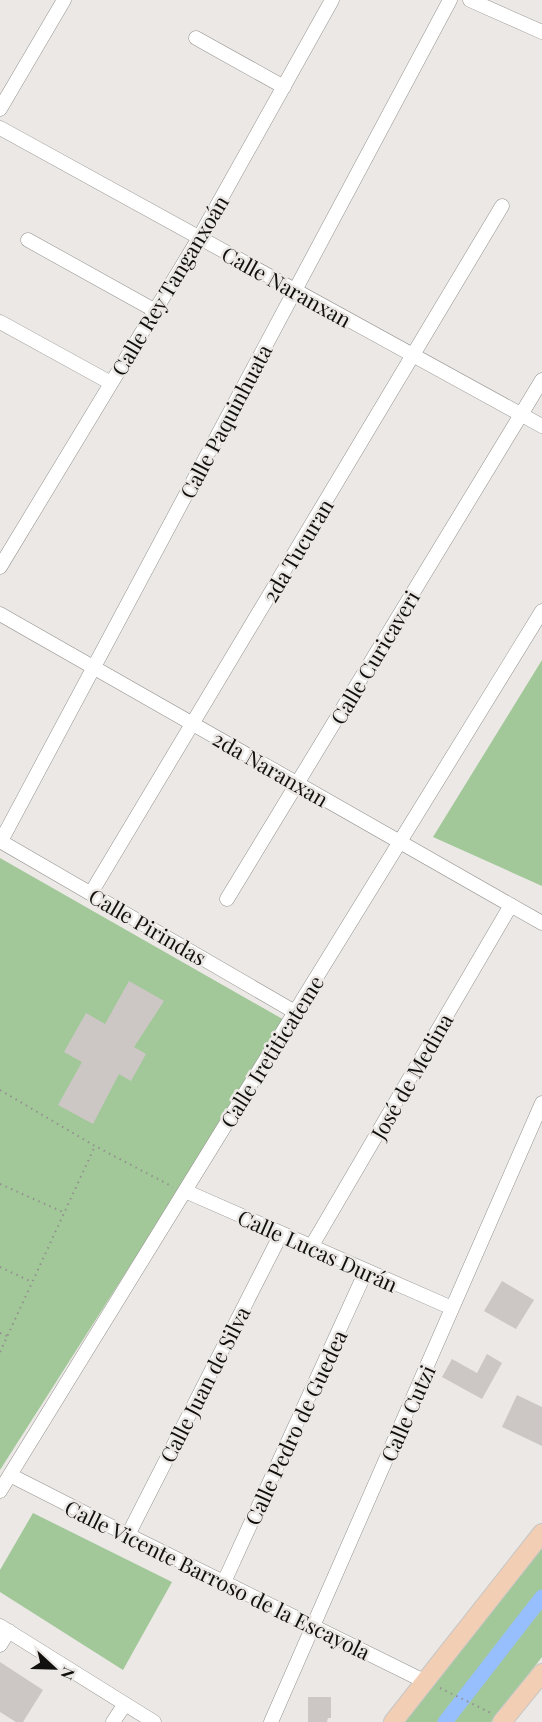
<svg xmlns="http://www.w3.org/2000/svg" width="542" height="1722" font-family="'Playfair Display',serif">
<rect width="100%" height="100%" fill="#ebe8e5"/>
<path fill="#a2c89a" d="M542 660V886L433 837Z
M0 858 286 1021 0 1470Z
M33 1513 172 1582 123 1670 0 1592V1570Z
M542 1544V1657L491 1722H401Z"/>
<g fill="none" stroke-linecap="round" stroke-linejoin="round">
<path stroke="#97befd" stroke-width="15" d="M445 1722 542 1597"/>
</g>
<path fill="#ccc7c5" d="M129 981 164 1001 134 1047 146 1054 131 1081 119 1074 93 1124 58 1105 82 1062 64 1052 86 1013 105 1024Z
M502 1281 534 1300 516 1329 484 1311Z
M487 1354 502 1363 482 1399 442 1377 452 1359 477 1373Z
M517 1395 542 1407V1446L502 1427Z
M0 1662 43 1690 23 1722H16L0 1712Z
M308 1697H331V1718H328L327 1722H308Z"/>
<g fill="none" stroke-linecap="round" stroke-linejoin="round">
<defs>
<path id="minor" d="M470 0 542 32
M196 38 284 87
M0 109 64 0
M0 128 542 426
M28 240 154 310
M0 322 111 383
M0 567 199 238 332 0
M0 614 542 923
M0 841 295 1012
M1 841 450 0
M91 893 502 206
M227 899 542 380
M185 1191 452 1308
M311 1247 511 905
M10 1475 128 1535 426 1682
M0 1491 542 611
M128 1535 281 1234
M224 1582 366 1271
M0 1626 154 1722
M0 1645 9 1631
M113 1722 125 1704
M271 1722 542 1103"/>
<path id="major" d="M393 1722 542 1533
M502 1722 542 1673"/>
</defs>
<use href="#minor" stroke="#95928f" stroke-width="15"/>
<use href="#major" stroke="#c6c6c5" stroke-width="20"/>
<path stroke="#93918e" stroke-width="2" stroke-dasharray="1.5 4.5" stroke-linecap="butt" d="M0 1090 95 1146 173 1187
M0 1184 63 1212
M0 1267 32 1282
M0 1333 7 1336
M0 1352 95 1146
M440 1688 491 1713"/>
<use href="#minor" stroke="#fff" stroke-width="14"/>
<use href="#major" stroke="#f2ceb5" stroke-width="18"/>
</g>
<g text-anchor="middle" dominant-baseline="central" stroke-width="5" stroke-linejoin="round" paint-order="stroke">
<g font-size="21" fill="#11100e" stroke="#ebe8e5">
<text transform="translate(169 285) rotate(-59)">Calle Rey Tanganxoán</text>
<text transform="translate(287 286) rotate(29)">Calle Naranxan</text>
<text transform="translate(225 421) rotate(-62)">Calle Paquinhuata</text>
<text transform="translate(297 550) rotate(-59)">2da Tucuran</text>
<text transform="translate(374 657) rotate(-59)">Calle Curicaveri</text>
<text transform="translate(271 768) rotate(30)">2da Naranxan</text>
<text transform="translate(148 926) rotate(30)">Calle Pirindas</text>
<text transform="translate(271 1051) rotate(-58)">Calle Iretiticateme</text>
<text transform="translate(411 1076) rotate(-60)">José de Medina</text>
<text transform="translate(318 1250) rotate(24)">Calle Lucas Durán</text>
<text transform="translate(204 1384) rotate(-63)">Calle Juan de Silva</text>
<text transform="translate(407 1413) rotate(-66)">Calle Cutzi</text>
<text transform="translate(295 1427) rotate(-65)">Calle Pedro de Guedea</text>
<text transform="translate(218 1579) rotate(26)">Calle Vicente Barroso de la Escayola</text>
</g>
</g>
<g transform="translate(54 1668) rotate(112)" stroke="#ebe8e5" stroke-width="4.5" paint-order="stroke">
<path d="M0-4.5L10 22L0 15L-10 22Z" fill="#11100e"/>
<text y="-9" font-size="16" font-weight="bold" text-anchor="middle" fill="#11100e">N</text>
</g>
</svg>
